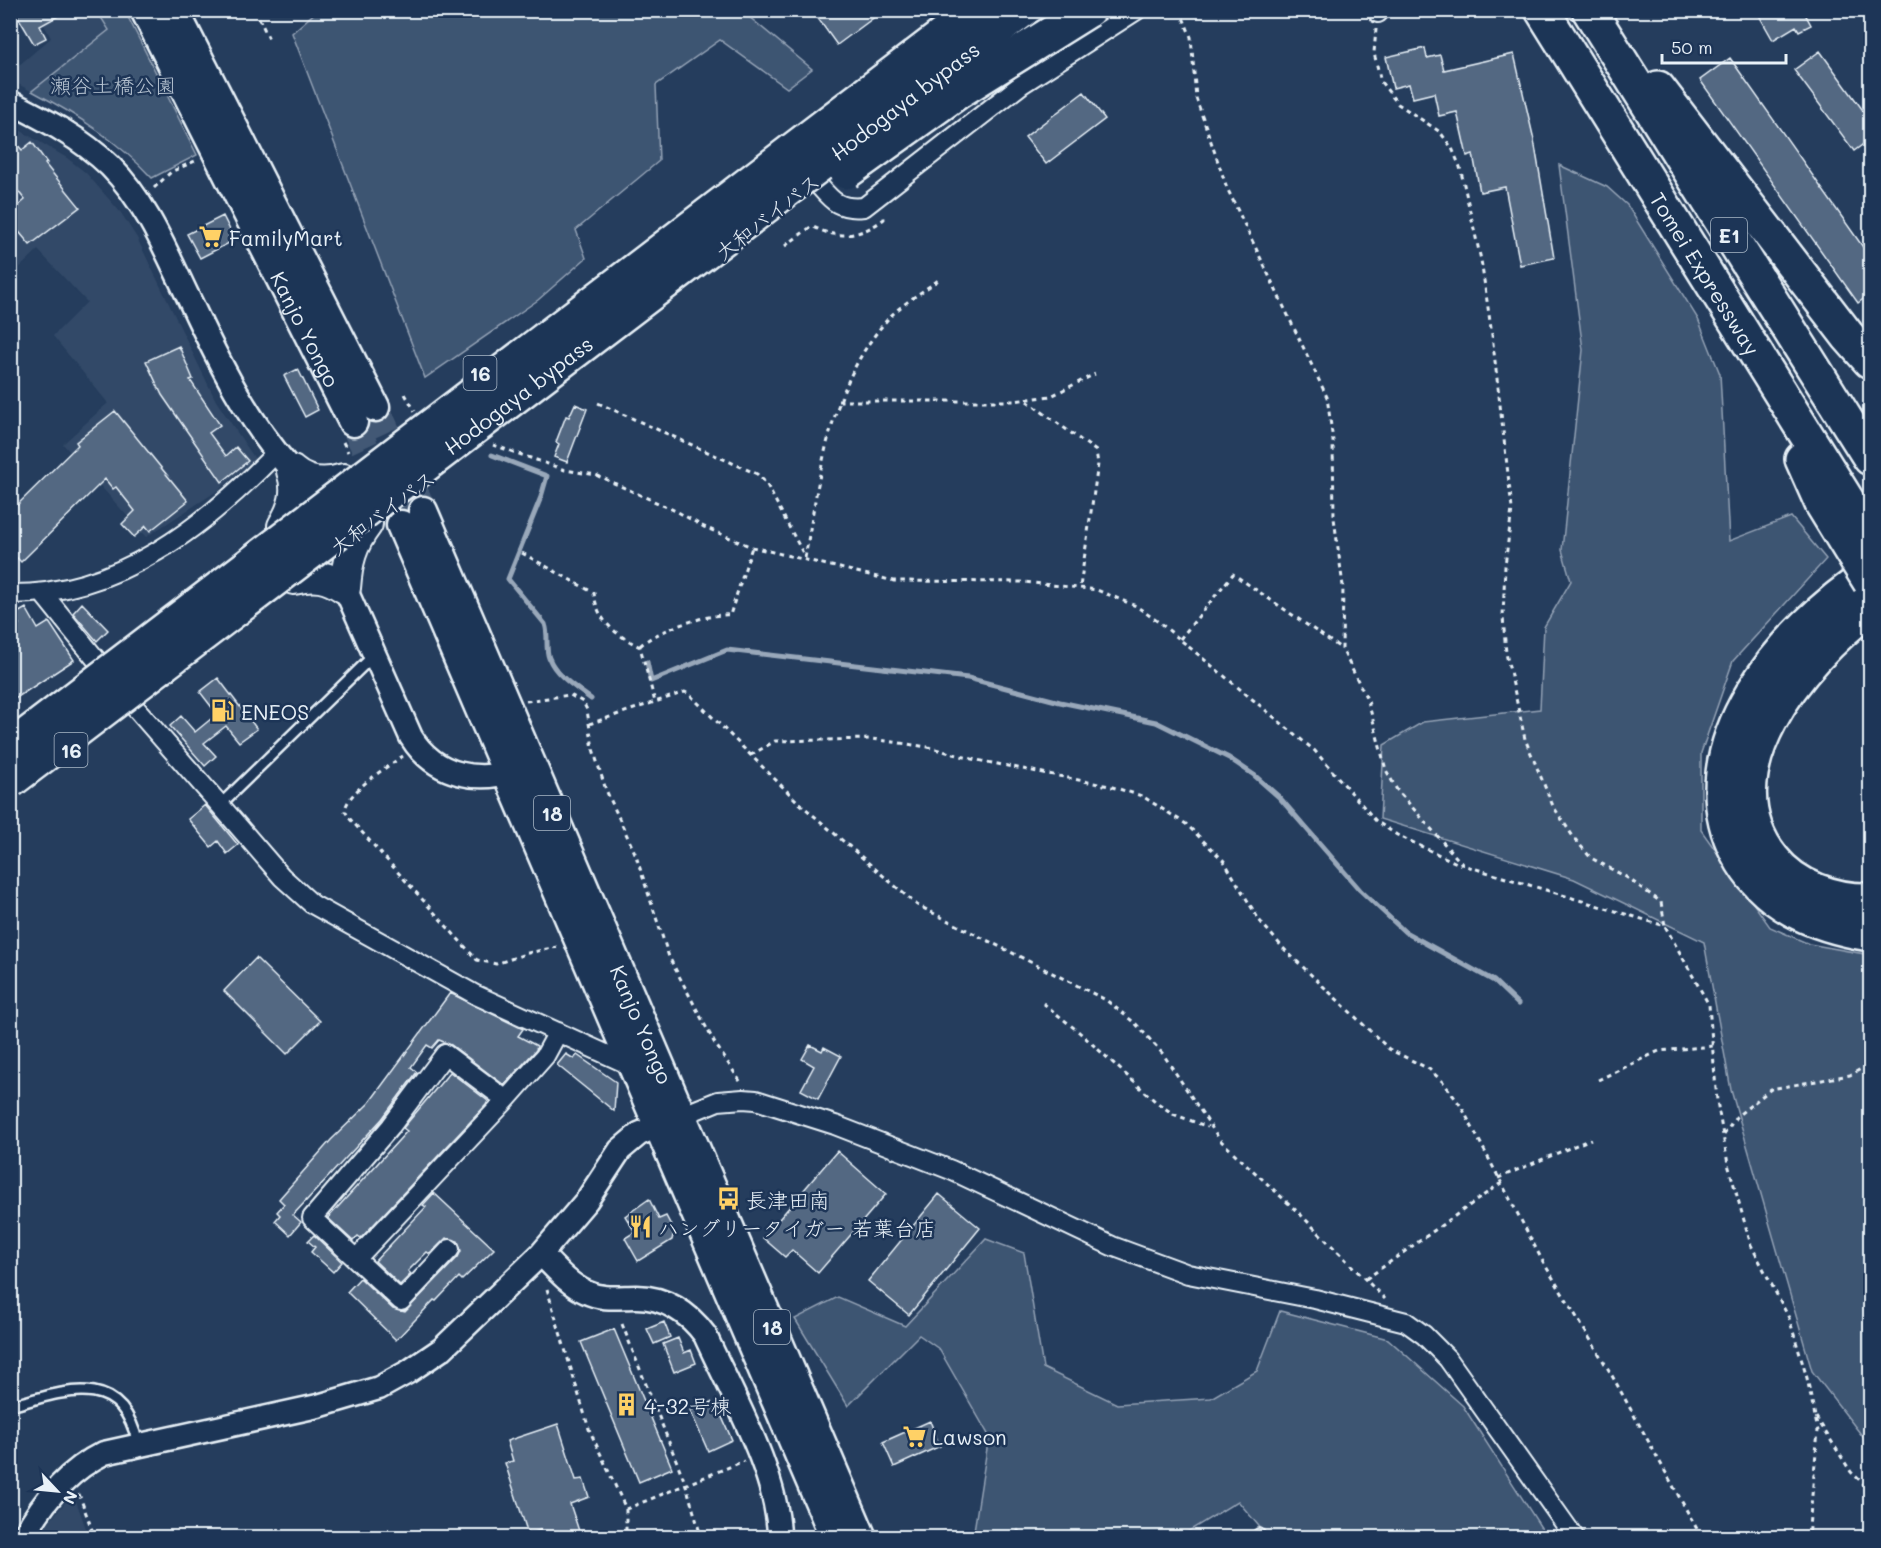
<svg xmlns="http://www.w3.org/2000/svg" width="1881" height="1548" font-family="Mali,'Klee One',sans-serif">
<rect width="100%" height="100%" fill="#253d5d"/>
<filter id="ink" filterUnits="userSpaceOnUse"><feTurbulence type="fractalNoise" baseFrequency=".0167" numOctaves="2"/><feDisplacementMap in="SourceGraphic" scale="12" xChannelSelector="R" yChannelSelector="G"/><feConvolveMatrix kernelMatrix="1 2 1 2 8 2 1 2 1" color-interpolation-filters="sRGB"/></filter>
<g filter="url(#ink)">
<path fill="#334a68" d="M37 11H96L108 30 31 91 11 80V72L51 38Z
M11 125 67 158 86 173 121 213 137 238 216 401 255 459 217 491 146 537 63 444 108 403 53 336 87 302 38 250 17 270 11 231Z
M68 1499 76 1501 89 1537H43L45 1527Z"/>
<path fill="#3e5472" stroke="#93a2b5" stroke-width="1.5" d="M318 10 742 11 812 69 787 88 720 40 656 85 659 161 576 230 586 258 538 300 425 378 292 33Z
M97 11H125L197 155 152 178C117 140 77 115 32 91L109 30Z
M1559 165 1607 187 1627 205 1698 319 1720 374 1729 541 1791 517 1826 559 1733 661 1701 753V830L1770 927 1809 944 1870 955V1446L1812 1371 1731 1090 1704 942 1574 879 1380 819 1384 745 1423 722 1540 709 1544 627 1571 581 1562 550 1583 350Z
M986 1239 1024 1253 1043 1368 1117 1404 1211 1398 1257 1371 1280 1311 1388 1339 1463 1406 1547 1537H1268L1238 1501 1179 1537H973L989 1436 939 1349 919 1335 848 1406 795 1319 838 1297 905 1326Z"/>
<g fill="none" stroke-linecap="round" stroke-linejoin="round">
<path stroke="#99a8ba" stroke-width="5" d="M492 455 547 476 541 497 508 579 545 624C549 635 545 648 549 658 556 676 577 688 591 699
M647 662 651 681 727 650 968 678 1060 702 1156 722 1229 758 1254 775 1279 797 1360 890 1405 932 1494 981 1518 1004"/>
</g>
<path fill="#536782" stroke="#e8f1f8" stroke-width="1.5" d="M14 10H69L40 26 46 38 34 44Z
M812 10H884L837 45Z
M1756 10H1803L1811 25 1799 31 1796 26 1773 40Z
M1425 48 1427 58 1440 55 1444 70 1514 54 1534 140 1554 258 1520 265 1505 187 1480 192 1473 154 1467 156 1457 112 1439 116 1434 93 1413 98 1409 84 1393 88 1386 57Z
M1820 51 1870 120V139L1854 151 1794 70Z
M1730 58 1870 257V294L1858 303 1700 80Z
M1084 92 1105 119 1046 164 1025 137Z
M10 136 22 150 32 142 47 163 45 164 80 207 30 245 10 221V213L25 200 10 181Z
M223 216 235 240 200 258 187 234Z
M179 346 193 379 190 380 220 425 209 433 226 456 236 447 248 461 222 482 162 395 146 361Z
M298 369 318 410 305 417 284 376Z
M575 404 587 409 567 462 554 457 559 444 556 442 566 416 569 417Z
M115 411 188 501 150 531 146 526 134 537 122 524 135 511 116 487 113 489 105 479 21 562 16 557 10 561V512L78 445 76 442Z
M82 603 108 630 97 641 73 613Z
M26 608 38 629 49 622 74 660 10 702V630L19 624 14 615Z
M218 678 257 729 239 742 226 726 204 743 216 756 205 766 170 726 181 716 195 732 217 714 200 692Z
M205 805 238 845 227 854 218 841 211 847 188 819Z
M256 958 320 1021 287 1054 224 991Z
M450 993 523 1029 518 1036 537 1046 536 1050 504 1085 451 1045 439 1040 432 1048 427 1045 411 1067 417 1072 382 1119 293 1215 301 1222 290 1235 275 1221 280 1215 277 1212 284 1204 279 1199 331 1140 369 1103Z
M810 1045 822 1051 824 1047 841 1056 818 1099 801 1090 814 1066 802 1059Z
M566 1054 574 1059 577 1055 616 1082 614 1111 557 1065Z
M450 1072 488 1101 486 1105 361 1238 358 1236 353 1241 328 1218 407 1131 403 1128Z
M837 1151 886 1194 818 1273 792 1250 785 1257 763 1238Z
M434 1193 494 1249 462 1280 459 1277 436 1301 434 1300 396 1340 347 1292 360 1278 393 1309 405 1312 458 1257 461 1251 458 1241 446 1238 430 1254 427 1252 408 1271 411 1274 400 1285 375 1261 426 1207 423 1205Z
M939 1194 980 1228 909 1315 868 1281Z
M649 1199 659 1219 666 1216 674 1231 672 1240 638 1261 625 1238 635 1232 625 1216Z
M314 1235 342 1262 333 1272 311 1252 315 1247 308 1241Z
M664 1322 670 1337 654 1344 647 1329Z
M614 1329 672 1468 639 1482 581 1342Z
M678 1338 684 1353 691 1350 696 1363 674 1372 663 1344Z
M711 1402 713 1407 717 1406 732 1440 708 1451 690 1410Z
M930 1421 940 1446 894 1467 883 1442Z
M558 1424 576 1480 583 1479 589 1497 570 1504 580 1534 571 1538H542L540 1530 528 1534 505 1463 513 1461 507 1441Z"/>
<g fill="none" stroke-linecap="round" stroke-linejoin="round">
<path stroke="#425874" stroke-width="28" stroke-dasharray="28 14" stroke-linecap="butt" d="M375 407 423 511
M353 422 401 525"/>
<defs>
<path id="service" d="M220 805 374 655
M10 1406C66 1391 121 1369 138 1444
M1255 1538 1259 1534"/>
<path id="minor" d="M1378 13 1379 10
M814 180C831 199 836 210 864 207L1022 84 1137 10
M10 594C118 595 204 527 276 453
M44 595 132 704 220 805 282 877 312 904 476 995 632 1066
M681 1116 718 1101 743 1099 756 1100 835 1125 951 1170 1112 1246 1188 1274 1315 1299 1406 1322 1424 1335 1448 1359 1575 1538
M450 1249 401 1301 312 1218 391 1126 445 1054 506 1100
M356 1259 506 1100 545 1056 558 1032"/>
<path id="tertiary" d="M10 102C46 120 81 138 110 166 148 204 168 256 191 303 219 363 248 421 292 471
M345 588 411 737C435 776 480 785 521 768
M541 1254C554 1267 568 1284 586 1292 602 1300 619 1297 636 1297 665 1297 689 1313 705 1335 731 1393 779 1475 779 1538
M23 1538C42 1502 67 1471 104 1453L318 1406 379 1388 408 1372 442 1349 541 1254 587 1200 620 1150 639 1134 672 1120"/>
<g id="primary">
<path id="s1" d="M145 10 353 422"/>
<path d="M174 10 375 407"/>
<path id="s2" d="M423 511 862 1538"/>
<path d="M401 525 835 1538"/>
</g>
<path id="trunk" d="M292 471C307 484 326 485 344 479
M283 526C294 508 299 491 292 471
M294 579C315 574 327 576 345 588 347 562 351 545 367 524"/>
<g id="motorway">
<path id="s3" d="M1542 10 1870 537"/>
<path d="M1589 10 1870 458"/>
<path d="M1658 88 1848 336 1870 361"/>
<path d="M1802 459 1822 504 1857 561"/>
<path d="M1870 574C1786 629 1683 746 1737 852 1763 905 1815 925 1870 934"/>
<path d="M1870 608C1802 659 1704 773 1773 859 1796 888 1835 901 1870 900"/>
</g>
</defs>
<use href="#service" stroke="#e8f1f8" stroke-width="14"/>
<use href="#minor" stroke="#e8f1f8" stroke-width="22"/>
<use href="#tertiary" stroke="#e8f1f8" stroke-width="27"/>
<use href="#primary" stroke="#e8f1f8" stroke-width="33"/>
<use href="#trunk" stroke="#e8f1f8" stroke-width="34"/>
<use href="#motorway" stroke="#e8f1f8" stroke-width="38"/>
<path stroke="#e8f1f8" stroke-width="3" stroke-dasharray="4.5 4.5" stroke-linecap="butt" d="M255 10 270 41
M1180 10 1191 37 1196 98 1227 188 1327 397 1333 441 1334 518 1343 586 1342 649 1368 701 1386 770 1397 790 1463 865 1665 926 1709 1005 1717 1101 1728 1164 1751 1245 1789 1318 1807 1378 1818 1431 1808 1538
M1376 29 1374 53 1381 82 1398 104 1440 132 1452 148 1460 167 1481 260 1492 335 1512 509 1505 566 1503 617 1506 653 1525 739 1553 806 1574 838 1591 858 1626 877 1661 902 1665 926
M154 188 171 172 197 160
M785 246 812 226C838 241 862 236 884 219L883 213
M405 394 415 411
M838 401H1014L1051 396 1095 374
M1027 401 1096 451 1098 464 1080 587
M598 403 757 474 766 483 805 557
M343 442 348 452
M493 445 565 470 596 475 678 512 704 527 752 547 894 581 1025 582 1097 590 1136 606 1160 623 1315 751 1376 821 1397 835 1461 865
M522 553 594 593C597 621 615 634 640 647L655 702
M805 558C820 475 829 386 887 320 901 304 924 291 941 278
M1180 639 1233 574 1342 649
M640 646C655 631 708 613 730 615L752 547
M526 701 570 695 583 702 587 710 593 749 606 790 635 853 669 957 714 1042 742 1084
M589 724 685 692 689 694 798 802 917 905 1106 1000 1136 1024 1163 1054 1220 1140 1301 1215 1385 1299
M751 755 775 741 872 739 928 747 972 759 1109 786 1142 796 1186 824 1224 861 1259 920 1283 948 1389 1049 1429 1069 1443 1082 1461 1106 1542 1260 1610 1372 1702 1538
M403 756C387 767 346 792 345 811L350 819 477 960 496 964 528 953 557 947
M1043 1003 1079 1032 1155 1101 1173 1114 1208 1127
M1598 1080 1659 1051 1714 1046
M1724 1135 1736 1117 1771 1089 1850 1075 1870 1064
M1498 1178 1591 1139
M1366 1279 1501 1183
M547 1289 589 1429 626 1509V1538
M622 1324 686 1485 700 1533 698 1538
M1816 1417 1851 1472 1870 1490
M79 1494 95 1538
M626 1509 744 1461
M1017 1530 1025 1538"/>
<use href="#service" stroke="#1d3557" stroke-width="9"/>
<use href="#minor" stroke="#1d3557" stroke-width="18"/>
<use href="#tertiary" stroke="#1d3557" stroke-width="22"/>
<use href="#primary" stroke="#1d3557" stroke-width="28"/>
<use href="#trunk" stroke="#1d3557" stroke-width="30"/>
<use href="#motorway" stroke="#1d3557" stroke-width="33"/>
<defs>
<g id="motorway-bridge">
<path d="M846 172 956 93 1089 10"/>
<path d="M1857 561 1870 582"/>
<path d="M10 748 976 10"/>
<path id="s4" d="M10 781 1023 10"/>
</g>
</defs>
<use href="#motorway-bridge" stroke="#e8f1f8" stroke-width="38" stroke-linecap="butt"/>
<use href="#motorway-bridge" stroke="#1d3557" stroke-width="33"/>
</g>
</g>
<defs>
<symbol id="supermarket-bare" viewBox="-9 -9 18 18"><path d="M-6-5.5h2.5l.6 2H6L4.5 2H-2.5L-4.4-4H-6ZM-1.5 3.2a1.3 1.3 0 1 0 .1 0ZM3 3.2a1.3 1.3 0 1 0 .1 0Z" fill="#ffd166" stroke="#1d3557" stroke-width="2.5" paint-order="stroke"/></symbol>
<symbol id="fuel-bare" viewBox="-9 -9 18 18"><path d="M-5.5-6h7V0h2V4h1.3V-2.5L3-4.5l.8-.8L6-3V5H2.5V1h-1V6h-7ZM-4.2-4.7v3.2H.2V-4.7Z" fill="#ffd166" stroke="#1d3557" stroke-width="2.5" paint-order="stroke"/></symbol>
<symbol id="bus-bare" viewBox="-9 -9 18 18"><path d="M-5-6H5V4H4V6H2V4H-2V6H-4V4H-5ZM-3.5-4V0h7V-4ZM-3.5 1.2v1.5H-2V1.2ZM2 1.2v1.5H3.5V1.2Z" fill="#ffd166" stroke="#1d3557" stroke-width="2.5" paint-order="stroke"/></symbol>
<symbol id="restaurant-bare" viewBox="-9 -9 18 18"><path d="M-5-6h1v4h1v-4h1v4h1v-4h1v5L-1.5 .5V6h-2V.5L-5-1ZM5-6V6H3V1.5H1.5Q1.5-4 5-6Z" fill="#ffd166" stroke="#1d3557" stroke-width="2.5" paint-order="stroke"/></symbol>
<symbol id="building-bare" viewBox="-9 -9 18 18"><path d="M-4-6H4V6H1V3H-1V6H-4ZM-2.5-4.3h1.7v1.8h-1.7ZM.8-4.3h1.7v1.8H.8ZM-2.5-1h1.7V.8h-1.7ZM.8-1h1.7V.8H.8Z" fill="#ffd166" stroke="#1d3557" stroke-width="2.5" paint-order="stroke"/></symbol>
</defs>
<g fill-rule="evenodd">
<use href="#supermarket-bare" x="194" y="220" width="33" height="33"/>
<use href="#fuel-bare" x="206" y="694" width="33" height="33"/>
<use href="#bus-bare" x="712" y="1182" width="33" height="33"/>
<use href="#restaurant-bare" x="624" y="1210" width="33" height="33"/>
<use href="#building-bare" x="610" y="1388" width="33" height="33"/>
<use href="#supermarket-bare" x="898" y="1420" width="33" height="33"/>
</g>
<g text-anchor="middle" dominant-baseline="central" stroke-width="5" stroke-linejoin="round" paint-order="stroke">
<g fill="#1d3557" stroke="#abb9c8" stroke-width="1.5">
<rect x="1711" y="218" width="36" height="34" rx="4.5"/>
<rect x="463.5" y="356" width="33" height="34" rx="4.5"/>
<rect x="54.5" y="733" width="33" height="34" rx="4.5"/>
<rect x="534" y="796" width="36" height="34" rx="4.5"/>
<rect x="754" y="1310" width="36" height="34" rx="4.5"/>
</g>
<g font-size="20" font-weight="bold" fill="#e8f1f8">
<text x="1729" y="235">E1</text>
<text x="480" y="373">16</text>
<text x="71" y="750">16</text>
<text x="552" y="813">18</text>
<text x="772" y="1327">18</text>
</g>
<g font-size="21" fill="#b5c2d0" stroke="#1d3557">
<text x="113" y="84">瀬谷土橋公園</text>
</g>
<g font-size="21" fill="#e8f1f8" stroke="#1d3557">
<text stroke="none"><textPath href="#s4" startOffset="1124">Hodogaya bypass</textPath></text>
<text transform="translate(767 216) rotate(-38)">大和バイパス</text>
<text stroke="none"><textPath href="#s3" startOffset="310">Tomei Expressway</textPath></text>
<text stroke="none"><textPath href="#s1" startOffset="357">Kanjo Yongo</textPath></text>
<text stroke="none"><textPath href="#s4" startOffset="638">Hodogaya bypass</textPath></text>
<text transform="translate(382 512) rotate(-37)">大和バイパス</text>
<text stroke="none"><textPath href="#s2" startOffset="558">Kanjo Yongo</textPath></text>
</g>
<g font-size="21" fill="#e8f1f8" stroke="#1d3557" text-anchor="start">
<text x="229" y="237">FamilyMart</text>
<text x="241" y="711">ENEOS</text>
<text x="746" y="1199">長津田南</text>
<text x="658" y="1227">ハングリータイガー 若葉台店</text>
<text x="644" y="1405">4-32号棟</text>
<text x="932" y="1436">Lawson</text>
</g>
</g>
<rect width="1881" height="1548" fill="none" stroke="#1d3557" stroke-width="36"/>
<rect x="18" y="18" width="1845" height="1512" fill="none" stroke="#e8f1f8" stroke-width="2" filter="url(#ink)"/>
<g transform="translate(57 1491) rotate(116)" stroke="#1d3557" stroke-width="4.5" paint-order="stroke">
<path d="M0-4.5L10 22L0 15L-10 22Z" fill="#e8f1f8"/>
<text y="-9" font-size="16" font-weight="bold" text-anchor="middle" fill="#e8f1f8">N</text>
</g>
<path d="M1662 54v9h124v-9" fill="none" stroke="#e8f1f8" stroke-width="3"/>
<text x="1671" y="54" font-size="18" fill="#e8f1f8" stroke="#1d3557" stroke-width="4.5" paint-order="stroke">50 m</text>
</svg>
